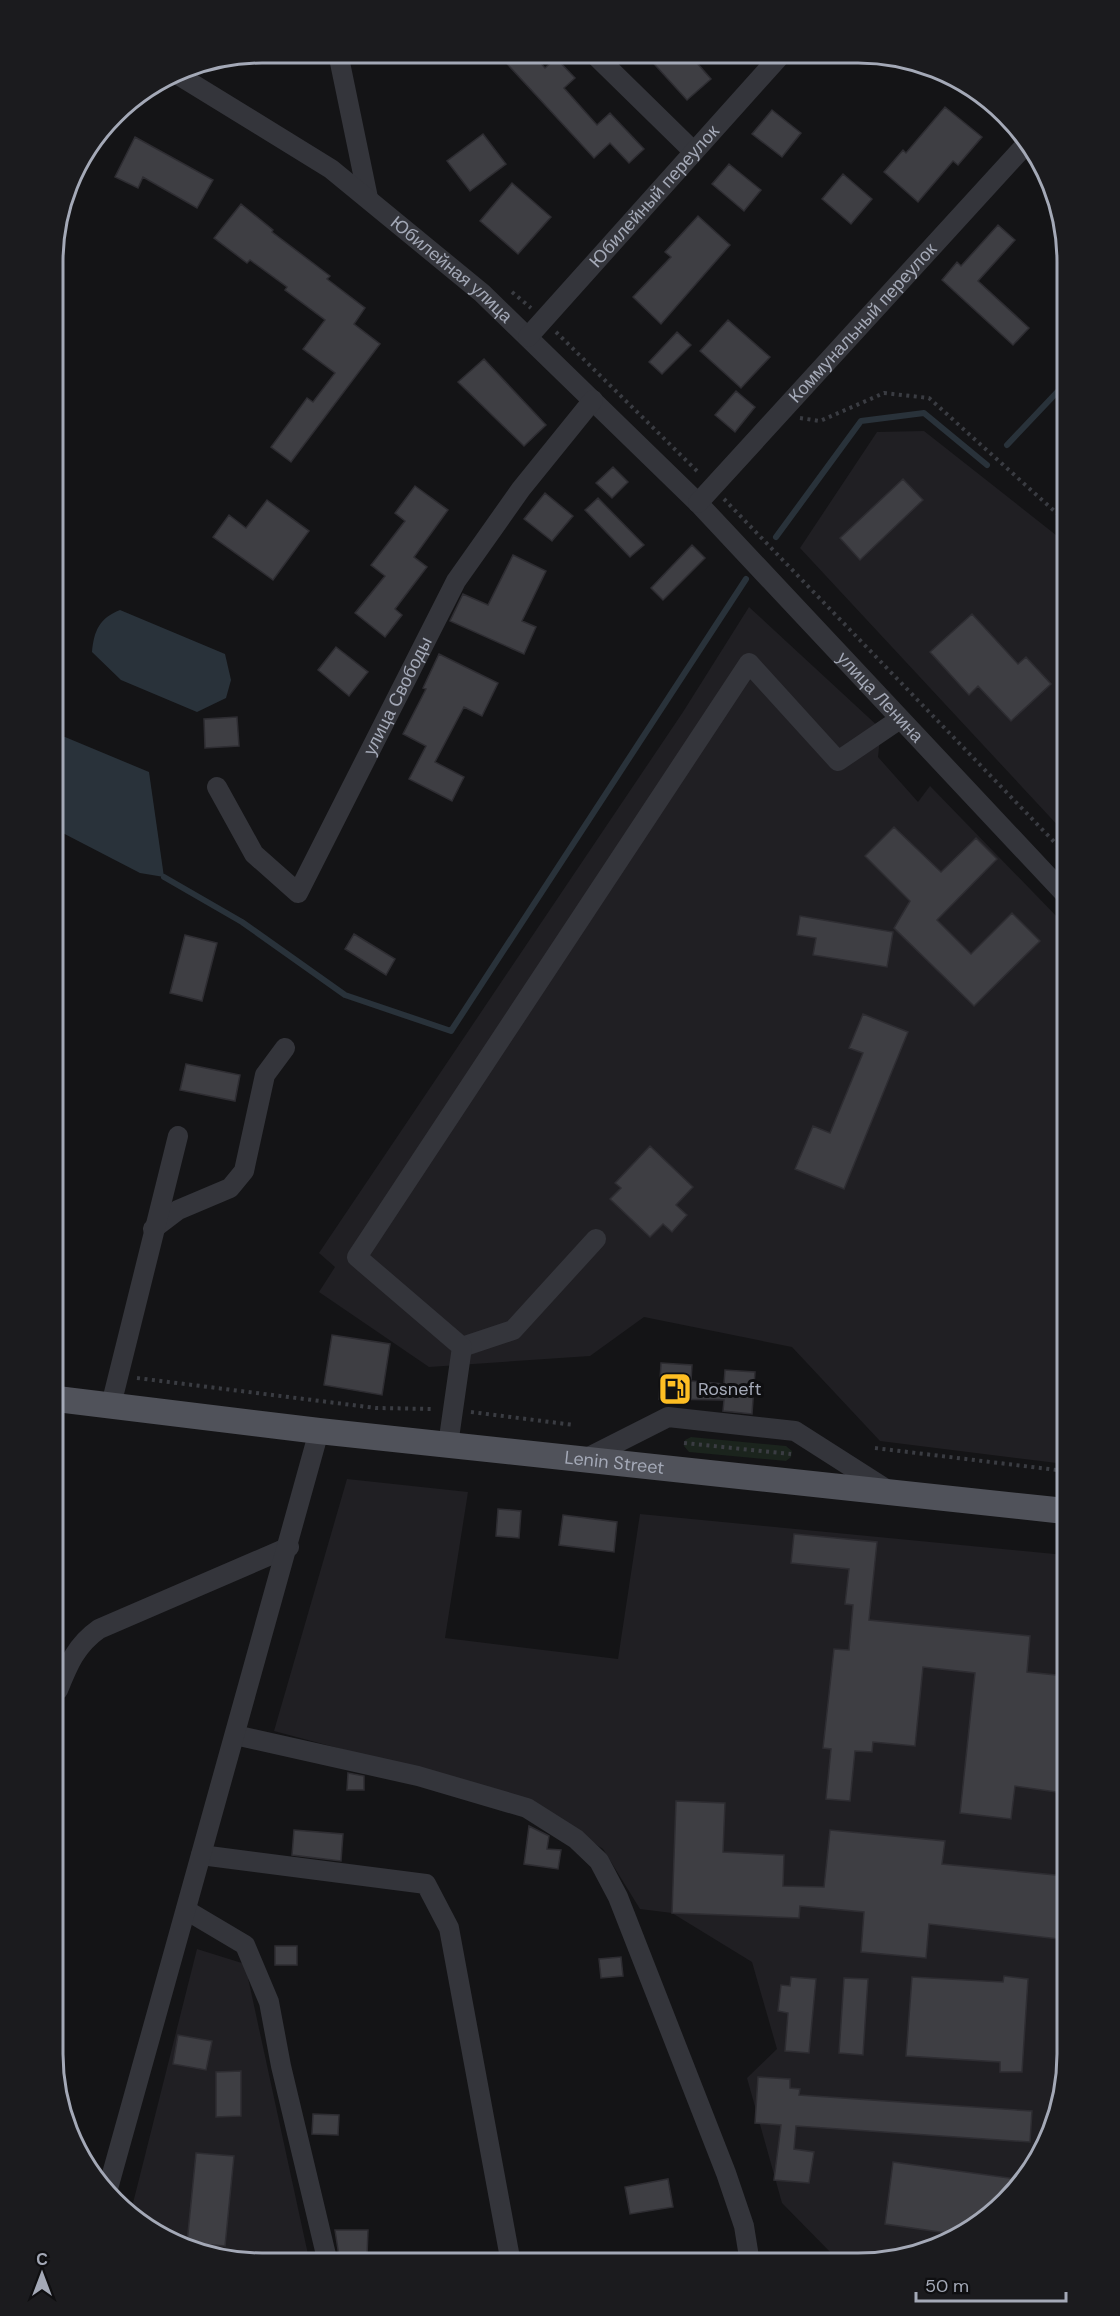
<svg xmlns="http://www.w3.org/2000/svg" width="1120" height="2316" font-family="'DM Sans',sans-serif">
<rect width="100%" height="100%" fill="#141416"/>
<path fill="#201f23" d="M924 431 1061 539 1063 831 800 548 877 432Z
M749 607 881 729 878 757 918 802 930 786 1063 923 1065 1464 880 1441 792 1347 644 1317 590 1356 429 1367 319 1292 335 1267 319 1253 683 712Z
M347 1479 468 1492 445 1638 618 1659 640 1514 1065 1555 1067 2068 1052 2134 1016 2192 974 2228 913 2256 835 2257 782 2203 747 2078 777 2049 752 1962 672 1913 640 1909 603 1849 525 1798 274 1731Z
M197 1949 245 1964 309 2259 221 2260 130 2215Z"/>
<path fill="#1b241d" d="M691 1437 786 1446 792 1451 791 1457 786 1461 689 1452 684 1446 685 1440Z"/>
<path fill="#29323a" d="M120 610 225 654 231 680 226 698 197 712 121 680 92 652C94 630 100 618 120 610Z
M65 737 149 772 164 877 140 873 55 829V738Z"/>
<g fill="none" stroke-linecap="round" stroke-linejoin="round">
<path stroke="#29323a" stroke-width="6" d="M1007 445 1061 388
M776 537 861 421 924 413 987 465
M164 877 242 922 345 995 451 1031 746 579"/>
</g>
<path fill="#3e3e43" stroke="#2e2d32" stroke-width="1.5" d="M498 54H533L545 68 556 58 575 78 564 88 597 125 610 113 644 149 629 163 610 143 594 158Z
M646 55H690L711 79 687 100Z
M945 107 982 137 958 165 953 161 918 202 884 172 903 150 906 153Z
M772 110 801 133 782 157 752 134Z
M483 134 506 164 470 191 447 161Z
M135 137 213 180 197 208 143 177 138 188 115 177Z
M729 164 761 190 744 211 712 184Z
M843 174 872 199 851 224 822 199Z
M512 183 551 217 518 254 480 221Z
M241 204 273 230 272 232 330 276 327 279 365 308 354 324 380 344 291 462 271 447 307 398 313 402 335 373 303 349 325 320 285 290 287 287 250 260 247 263 214 238Z
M698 216 730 245 661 324 633 297 671 257 665 252Z
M998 225 1015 240 978 281 1029 328 1013 345 942 280 957 262 961 266Z
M728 320 770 357 741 388 700 351Z
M677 332 691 345 662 374 649 362Z
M484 359 546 425 524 446 458 382Z
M736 391 755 407 735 432 715 415Z
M613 467 628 482 612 498 596 483Z
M903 479 923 500 860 560 840 538Z
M415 486 448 510 414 557 427 567 395 609 402 615 385 637 355 613 385 576 371 565 405 521 395 513Z
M545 493 573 516 552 541 524 519Z
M598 498 644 545 630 557 585 510Z
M267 500 309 531 273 580 213 537 229 515 246 528Z
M692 545 705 558 663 600 651 588Z
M513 555 546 571 522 621 536 627 524 654 450 621 463 594 488 605Z
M972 614 1018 664 1026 657 1051 684 1011 721 978 686 969 695 930 652Z
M336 647 368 672 349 696 318 670Z
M439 654 498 683 482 716 464 707 435 762 464 777 452 801 409 779 426 746 403 734 426 689 423 688Z
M237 717 239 746 205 748 204 719Z
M894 827 941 872 976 838 997 859 937 920 971 954 1012 913 1040 941 974 1006 894 928 910 901 865 856Z
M800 916 893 932 887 967 813 955 816 938 797 935Z
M354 934 395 959 386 975 345 949Z
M185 935 217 943 202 1001 170 993Z
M863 1014 908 1032 844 1189 795 1169 813 1126 830 1133 863 1053 849 1048Z
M186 1064 240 1075 235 1101 180 1090Z
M650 1146 693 1187 676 1205 687 1215 672 1232 663 1224 650 1237 610 1199 621 1188 615 1183Z
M332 1335 390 1344 382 1395 324 1385Z
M661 1363 692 1365 691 1381 724 1384 725 1370 755 1372 752 1414 723 1411 724 1400 659 1399Z
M498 1509 521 1511 519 1538 496 1536Z
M563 1515 617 1522 614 1552 559 1545Z
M794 1534 877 1542 869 1620 1030 1636 1027 1672 1066 1676V1770L1063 1793 1015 1786 1011 1819 960 1813 975 1673 923 1667 915 1746 873 1742 872 1752 855 1751 850 1801 826 1799 831 1749 823 1748 834 1649 849 1650 853 1605 845 1604 849 1569 791 1563Z
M348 1773 364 1776V1790H347Z
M676 1801 725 1803 723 1852 784 1855 783 1886 824 1887 830 1830 945 1841 942 1864 1066 1876 1067 1940 929 1924 926 1958 861 1952 864 1912 800 1906 799 1918 672 1913Z
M529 1826 549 1836 547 1849 561 1850 558 1869 524 1864Z
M294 1830 343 1834 341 1861 292 1855Z
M275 1946H297V1965H275Z
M621 1957 623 1976 601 1978 599 1959Z
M1004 1976 1028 1979 1022 2072H1000V2062L906 2056 912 1977 1003 1982Z
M791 1977 816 1979 809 2053 785 2051 788 2013 778 2011 781 1985 790 1986Z
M844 1978 868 1979 863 2055 839 2053Z
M178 2035 212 2041 206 2070 173 2064Z
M241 2071V2116L216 2117V2072Z
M758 2077 790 2079V2088L800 2089 799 2095 1032 2111 1030 2142 796 2126 794 2149 814 2152 809 2183 774 2180 781 2125 755 2123Z
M313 2114 339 2115 338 2135 312 2134Z
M196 2153 234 2156 225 2246 187 2243Z
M893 2162 1023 2180 1016 2192 974 2228 960 2235 885 2224Z
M668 2179 673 2207 630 2214 625 2187Z
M335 2230H368L367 2256H339Z"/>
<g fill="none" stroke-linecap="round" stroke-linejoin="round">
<path stroke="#3a3c42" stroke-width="4" stroke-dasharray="3 4.5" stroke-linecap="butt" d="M512 292 531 308
M556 332 700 474
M800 418 820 421 884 393 929 398 1061 517
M724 499 1063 851
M137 1378 376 1408 434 1409
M471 1412 574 1425
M684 1443 791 1454
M875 1448 1065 1471"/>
<g stroke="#34353b" stroke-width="20">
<path d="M338 53 368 198"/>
<path d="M595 55 693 151"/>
<path id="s1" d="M175 73 331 169 482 293 698 503 1063 892"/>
<path id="s2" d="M528 337 780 56"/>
<path id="s3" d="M698 503 1029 141"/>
<path id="s4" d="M217 787 254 854 298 893 456 581 521 489 593 400"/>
<path d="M153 1229 178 1210 230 1188 244 1171 265 1075 285 1048"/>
<path d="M462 1347 513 1330 596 1239"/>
<path d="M111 1405 178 1136"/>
<path d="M448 1445 462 1347 357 1257 749 663 838 761 900 719"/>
<path d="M583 1460 668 1417 795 1431 889 1491"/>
<path d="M58 1690C68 1665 76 1645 99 1629L289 1547"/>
<path d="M235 1735 418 1776 527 1808 576 1839 599 1861 618 1897 726 2173 744 2226 749 2257"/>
<path d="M201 1855 426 1884 449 1928 510 2258"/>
<path d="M186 1910 245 1945 269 2002 281 2066 327 2259"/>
<path d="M107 2192 319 1431"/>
</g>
<path stroke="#50525a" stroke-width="26" id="s5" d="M57 1399 319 1431 1065 1511"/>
</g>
<defs>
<symbol id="fuel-square" viewBox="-11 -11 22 22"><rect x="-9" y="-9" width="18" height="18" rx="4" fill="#febe23" stroke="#0f0f11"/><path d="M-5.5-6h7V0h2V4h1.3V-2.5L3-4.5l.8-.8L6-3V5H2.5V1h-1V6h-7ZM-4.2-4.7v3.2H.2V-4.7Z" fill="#111"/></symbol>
</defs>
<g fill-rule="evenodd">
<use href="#fuel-square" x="656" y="1370" width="38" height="38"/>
</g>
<g text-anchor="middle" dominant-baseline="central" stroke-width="6" stroke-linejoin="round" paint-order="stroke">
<g font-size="18" fill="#a4a9b7" stroke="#0f0f11">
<text stroke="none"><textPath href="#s2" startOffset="189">Юбилейный переулок</textPath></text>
<text stroke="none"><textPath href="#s1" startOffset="340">Юбилейная улица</textPath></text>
<text stroke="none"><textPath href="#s3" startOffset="244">Коммунальный переулок</textPath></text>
<text stroke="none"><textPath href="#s4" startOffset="356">улица Свободы</textPath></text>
<text stroke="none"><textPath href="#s1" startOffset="946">улица Ленина</textPath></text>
<text stroke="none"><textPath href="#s5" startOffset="561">Lenin Street</textPath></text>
</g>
<g font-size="18" fill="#a4a9b7" stroke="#0f0f11" text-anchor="start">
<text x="698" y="1389">Rosneft</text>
</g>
</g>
<path d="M0 0H1120V2316H0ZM262 63H858A199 199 0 0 1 1057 262V2054A199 199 0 0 1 858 2253H262A199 199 0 0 1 63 2054V262A199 199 0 0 1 262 63Z" fill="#1b1b1e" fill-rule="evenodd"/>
<path fill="none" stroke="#a4a9b7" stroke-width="3" d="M262 63H858A199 199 0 0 1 1057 262V2054A199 199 0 0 1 858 2253H262A199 199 0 0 1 63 2054V262A199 199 0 0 1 262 63Z"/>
<g transform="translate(42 2274)" stroke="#0f0f11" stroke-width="4.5" paint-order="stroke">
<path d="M0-4.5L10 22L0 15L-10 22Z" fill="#a4a9b7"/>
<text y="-9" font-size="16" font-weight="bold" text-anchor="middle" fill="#a4a9b7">С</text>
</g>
<path d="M916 2292v9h150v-9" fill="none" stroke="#a4a9b7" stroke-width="3"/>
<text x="925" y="2292" font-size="18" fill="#a4a9b7" stroke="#0f0f11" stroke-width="4.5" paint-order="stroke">50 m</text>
</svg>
